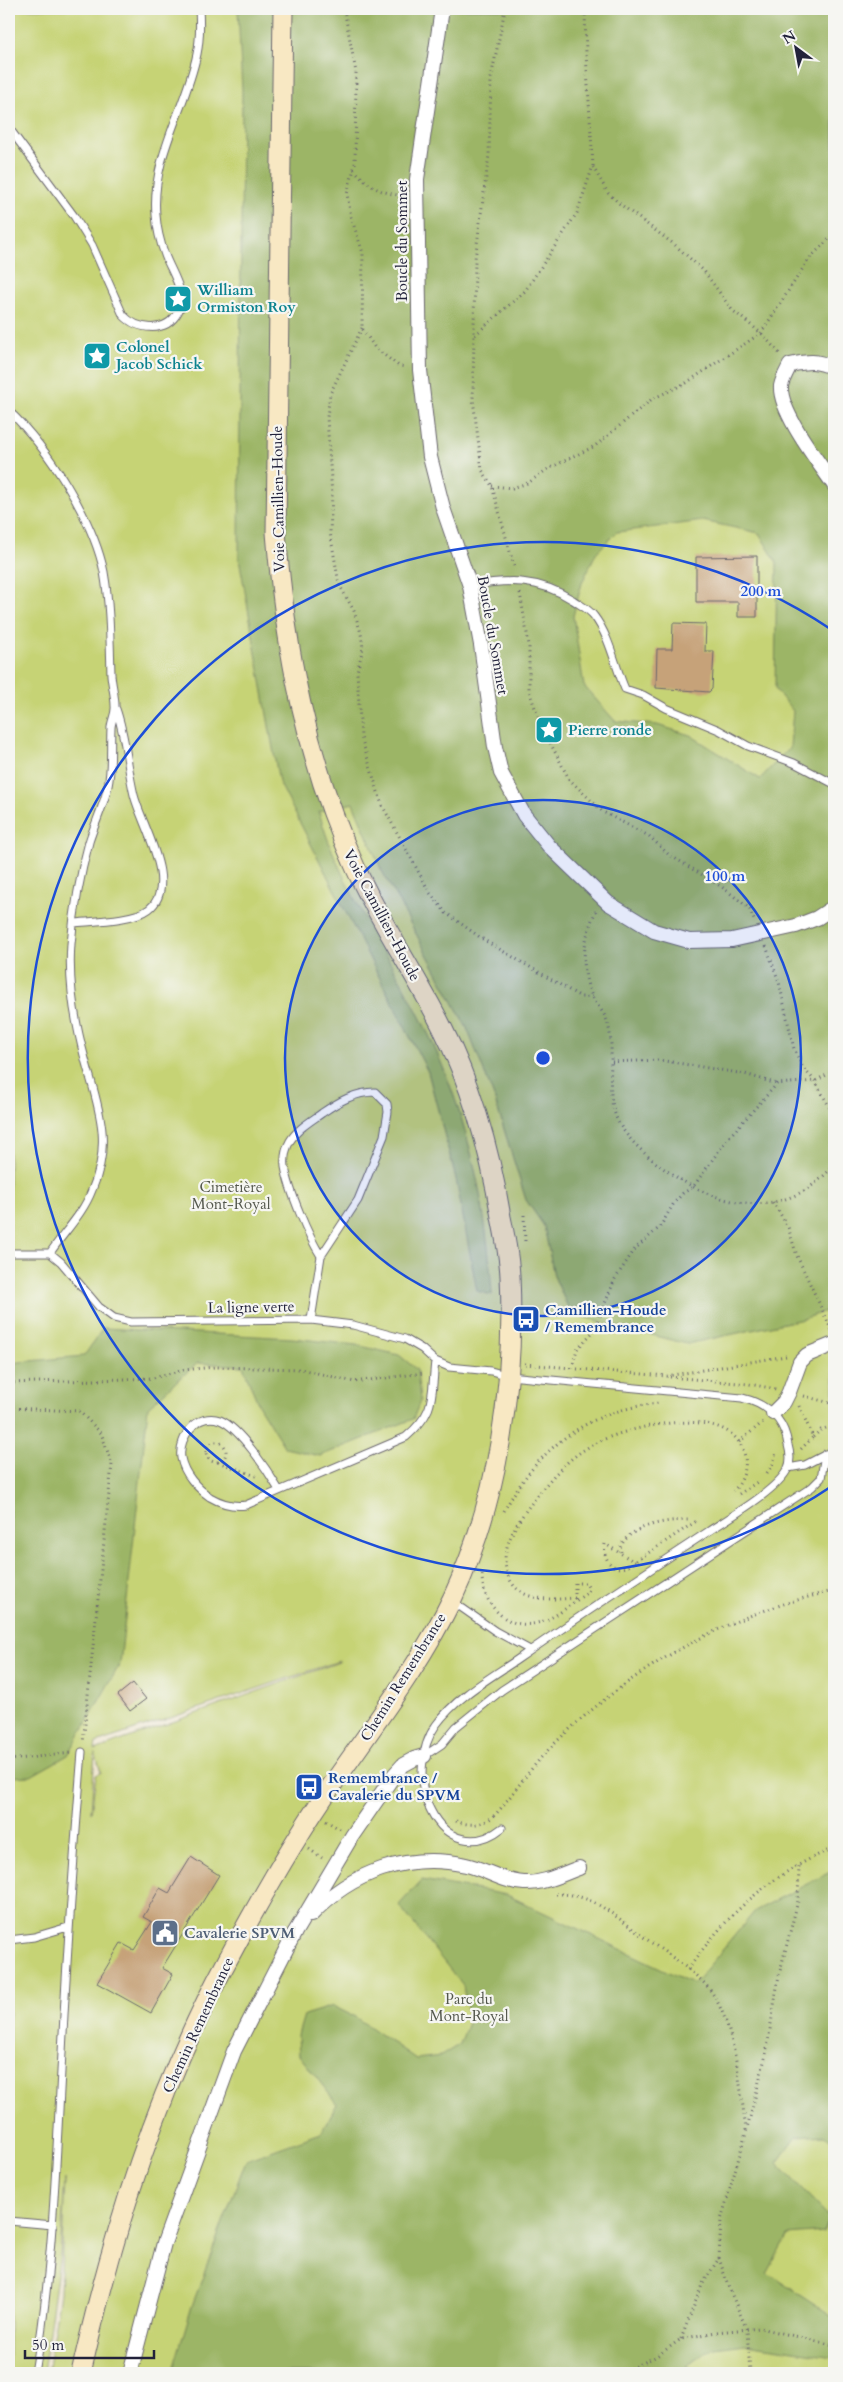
<svg xmlns="http://www.w3.org/2000/svg" width="843" height="2382" font-family="Cardo,serif">
<rect width="100%" height="100%" fill="#f6f6f2"/>
<filter id="ink" filterUnits="userSpaceOnUse"><feTurbulence type="fractalNoise" baseFrequency=".02" numOctaves="2"/><feDisplacementMap in="SourceGraphic" scale="10" xChannelSelector="R" yChannelSelector="G"/><feConvolveMatrix kernelMatrix="1 2 1 2 8 2 1 2 1" color-interpolation-filters="sRGB"/></filter>
<filter id="wash" filterUnits="userSpaceOnUse"><feTurbulence type="fractalNoise" baseFrequency=".0096" numOctaves="4" result="noise"/><feDisplacementMap in="SourceGraphic" scale="20" xChannelSelector="R" yChannelSelector="G"/><feGaussianBlur stdDeviation="1.12" result="paint"/><feColorMatrix in="noise" values="0 0 0 0 0 0 0 0 0 0 0 0 0 0 0 0 0 1.4 0 .05"/><feComposite in="paint" operator="in"/></filter>
<g filter="url(#wash)">
<rect width="100%" height="100%" fill="#efe5cc"/>
<path fill="#c6d375" stroke="#747a58" fill-rule="evenodd" d="M9 9H834V2373H47L60 2293 65 2179 60 2255 43 2373H9ZM339 1661V1662L95 1750 96 1743ZM95 1752 101 1773 96 1775 91 1812Z"/>
<path fill="#9cb566" stroke="#5f6c50" fill-rule="evenodd" d="M238 9H834V1308L803 1319 687 1344 571 1314 554 1276 544 1226 526 1200 494 1097 467 1028 381 869 353 803 319 812C339 885 385 948 419 1015 465 1105 486 1194 492 1295L477 1291 456 1179 428 1072 279 782 239 558 242 90ZM703 521 759 533 777 563 775 689 793 711 790 747 760 779 690 735 657 725 615 721 584 686 573 616 582 583 596 553 617 532Z
M103 1328 292 1338 356 1345 399 1355 417 1370 420 1401 413 1419 320 1456 285 1448 259 1406 243 1366 197 1363 148 1407 120 1664 68 1755 31 1776 9 1777V1363L84 1356Z
M834 1870V2140L824 2135 796 2137 777 2163 830 2218 824 2232 788 2235 767 2273 834 2317V2357L745 2344 714 2348 686 2365 701 2373H172L192 2306 246 2160 321 2133 337 2104 299 2055 298 2035 304 2015 333 2006 355 2017 416 2059 441 2056 460 2044 469 2020 463 1986 399 1905 422 1880 507 1895 694 1984 755 1911Z"/>
<g id="blocks">
<path fill="#c6a279" d="M757 556V617H738V602H696V557Z
M673 623 706 624 705 651H714L712 689 709 692 656 688 657 649H672Z
M133 1683 146 1699 130 1711 118 1695Z
M191 1857 219 1875 162 1968 173 1974 151 2013 97 1983 121 1943 134 1950 152 1922 143 1917 160 1888 169 1893Z"/>
</g>
</g>
<g filter="url(#ink)">
<use href="#blocks" fill-opacity="0" stroke="#6a666e" stroke-width="1"/>
<g fill="none" stroke-linecap="round" stroke-linejoin="round">
<defs>
<path id="lane" d="M9 128 74 216 92 245 123 315C137 330 166 334 178 312 188 294 171 272 165 255 160 242 157 229 156 215 151 158 186 108 197 54 200 40 200 24 199 9
M9 411C48 448 93 519 104 572 110 606 110 641 111 675 112 686 115 696 115 706 116 714 111 721 111 728 110 748 112 767 108 786 104 805 95 823 89 842 80 875 74 909 71 944 68 982 75 1022 85 1059 98 1107 113 1141 92 1190 83 1214 64 1232 50 1253
M470 586C509 579 538 578 573 600 580 605 589 609 594 616 610 637 615 666 625 689L643 695 666 708 719 730 748 746 794 763 834 784
M74 923C93 921 135 920 149 909 180 885 141 824 134 795 127 766 126 737 116 709
M9 1253H50L61 1262 99 1307 114 1318 131 1322 311 1320 353 1325 405 1339 422 1349 435 1361 449 1367 491 1371 509 1376 742 1398C767 1404 784 1418 788 1445 790 1452 791 1461 788 1468 779 1489 729 1518 709 1531 645 1573 581 1615 518 1659 490 1678 456 1697 436 1725 420 1747 417 1787 431 1811 446 1841 476 1849 502 1828
M311 1320 321 1256 358 1200 384 1136 388 1112 387 1104 375 1092C355 1092 338 1102 322 1113 311 1121 297 1129 290 1141 286 1148 284 1158 285 1167 289 1190 308 1236 321 1256
M788 1468 805 1465 834 1450
M279 1490C268 1471 240 1428 220 1420 198 1412 178 1436 181 1458 184 1474 197 1488 210 1497 222 1504 233 1507 246 1505L406 1437C436 1411 431 1399 435 1361
M452 1601 495 1631 530 1650
M424 1756 442 1744 456 1727 502 1690 812 1487 821 1478 825 1454
M9 1940 34 1937 68 1927
M9 2221 53 2225
M35 2373C53 2268 56 2160 62 2053 67 1953 74 1852 82 1752"/>
<path id="street" d="M442 9 417 179 420 370 430 457 443 508 470 586 481 645 495 747 501 773 524 815 549 846 608 903 654 931 689 941 732 940 796 926 817 918 834 907
M834 368C816 360 809 361 790 365 787 371 782 380 781 386 779 412 820 464 834 485
M773 1413 784 1402 789 1392 800 1362 807 1355 834 1344
M311 1915C351 1872 408 1852 466 1865 485 1869 504 1882 524 1883 543 1884 562 1874 579 1868
M130 2373 164 2243 234 2051 295 1932 352 1836 394 1775 403 1765 414 1759 424 1756"/>
<path id="secondary" d="M81 2373C113 2231 157 2090 227 1961 257 1905 288 1850 323 1798 368 1732 419 1668 453 1597 499 1498 515 1384 510 1276 509 1255 505 1237 501 1217 490 1151 472 1086 442 1027 415 973 381 924 356 869 307 762 285 649 276 532L283 9"/>
</defs>
<use href="#lane" stroke="#6a666e" stroke-width="9"/>
<use href="#street" stroke="#6a666e" stroke-width="16"/>
<use href="#secondary" stroke="#6a666e" stroke-width="21"/>
<path stroke="#6a666e" stroke-width="3" stroke-dasharray="1 4" stroke-linecap="butt" d="M344 9 356 72 355 165 347 194 351 217 363 253 362 328 375 348 399 366 406 367
M505 9 491 78 489 155 475 259 473 399 482 470 492 486 515 570
M820 9 834 17
M593 167 608 193 620 204 675 245 704 271 732 310 761 333 781 355
M354 169C370 188 379 192 403 196
M362 328 330 394 327 417 332 496 330 532 339 584 354 611 361 633 363 648 357 672 361 737 382 805 430 893 446 913 484 940 581 997H592
M475 335 525 291 577 213 593 166 586 54 585 9
M492 486 512 488 528 483 548 469 595 446 652 399 686 383 761 333 809 259 834 234
M520 593 529 645V690L540 723 569 779 603 812 649 836 668 854 722 887 749 908 754 920
M596 911C583 937 579 971 593 998 598 1006 606 1015 608 1024 616 1054 605 1085 615 1114 620 1132 644 1154 659 1165 714 1207 783 1225 834 1165
M766 946 779 982 794 1049 803 1068 815 1081 834 1115
M612 1062 659 1060 745 1074 777 1084
M773 1202 788 1227 797 1256 832 1331
M524 1215 525 1242
M525 1364 571 1368
M572 1368 577 1349 593 1332 615 1279 635 1249 660 1227 674 1203 683 1193 693 1187 728 1138 777 1084 815 1081 834 1071
M577 1369 667 1376 786 1356
M670 1377 749 1384 776 1389
M9 1383 153 1378 183 1370 215 1367 301 1369 354 1382 424 1373
M804 1396 834 1404
M799 1406 813 1437 801 1449
M9 1408 79 1411 101 1433 112 1464 83 1743
M813 1437 821 1430 834 1425
M739 1442 763 1422
M206 1452a10 10 0 1 1 20 0a10 10 0 1 1-20 0Z
M218 1462 256 1476
M767 1473 773 1464 776 1452
M739 1494 759 1481
M504 1511C538 1448 587 1410 660 1403
M621 1552 620 1548C629 1525 667 1520 689 1520
M635 1562 605 1544C602 1560 614 1574 630 1565L698 1520
M482 1575C482 1604 507 1631 537 1623 555 1619 572 1603 587 1593L589 1589 586 1583H575V1601
M575 1598C548 1600 514 1603 506 1569 501 1546 518 1521 531 1504 551 1477 570 1455 600 1441 635 1425 735 1402 745 1457 747 1469 742 1483 733 1491
M9 1760 72 1753
M326 1821 340 1829
M456 1821C466 1825 478 1826 488 1820 497 1815 503 1805 509 1798 523 1780 536 1762 552 1746 630 1669 727 1613 834 1591
M309 1849 322 1858
M556 1894C588 1893 609 1911 633 1929 656 1947 682 1962 703 1982 735 2013 740 2088 746 2130
M688 1970C725 1915 772 1873 834 1848
M719 2258 728 2286 747 2330 750 2373
M681 2339 702 2285 719 2258 721 2220 746 2133 766 2054 779 1975 798 1901 799 1865
M622 2373 657 2356 681 2339 716 2332 760 2328 834 2345"/>
<use href="#lane" stroke="#fff" stroke-width="7"/>
<use href="#street" stroke="#fff" stroke-width="14"/>
<use href="#secondary" stroke="#f8e8c3" stroke-width="19"/>
</g>
</g>
<circle cx="543" cy="1058" r="258" fill="#1d4ed8" fill-opacity=".12"/>
<g fill="none" stroke="#1d4ed8" stroke-width="2.5">
<circle cx="543" cy="1058" r="258"/>
<path d="M832 1486A516 516 0 1 1 832 630"/>
</g>
<defs>
<symbol id="sight-square" viewBox="-11 -11 22 22"><rect x="-9" y="-9" width="18" height="18" rx="4" fill="#0f9aa8" stroke="#f6f6f2"/><path d="M0-6L1.8-2.2L6-1.7L2.9 1.2L3.7 5.4L0 3.3L-3.7 5.4L-2.9 1.2L-6-1.7L-1.8-2.2Z" fill="#fff"/></symbol>
<symbol id="bus-square" viewBox="-11 -11 22 22"><rect x="-9" y="-9" width="18" height="18" rx="4" fill="#1a4fb4" stroke="#f6f6f2"/><path d="M-5-6H5V4H4V6H2V4H-2V6H-4V4H-5ZM-3.5-4V0h7V-4ZM-3.5 1.2v1.5H-2V1.2ZM2 1.2v1.5H3.5V1.2Z" fill="#fff"/></symbol>
<symbol id="civic-square" viewBox="-11 -11 22 22"><rect x="-9" y="-9" width="18" height="18" rx="4" fill="#5c6f8a" stroke="#f6f6f2"/><path d="M-.6-6.5H3V-4.5H.6V-3L4-1V1h2V6H-6V1h2V-1L-.6-3ZM-1.2 2.5V6h2.4V2.5Z" fill="#fff"/></symbol>
</defs>
<g fill-rule="evenodd">
<use href="#sight-square" x="162" y="283" width="32" height="32"/>
<use href="#sight-square" x="81" y="340" width="32" height="32"/>
<use href="#sight-square" x="533" y="714" width="32" height="32"/>
<use href="#bus-square" x="510" y="1303" width="32" height="32"/>
<use href="#bus-square" x="293" y="1771" width="32" height="32"/>
<use href="#civic-square" x="149" y="1917" width="32" height="32"/>
</g>
<g text-anchor="middle" dominant-baseline="central" stroke-width="4.5" stroke-linejoin="round" paint-order="stroke">
<g font-size="15" fill="#22223b" stroke="#f6f6f2">
<text transform="translate(402 241) rotate(-90)">Boucle du Sommet</text>
<text transform="translate(278 499) rotate(-91)">Voie Camillien-Houde</text>
<text transform="translate(493 635) rotate(80)">Boucle du Sommet</text>
<text transform="translate(382 915) rotate(62)">Voie Camillien-Houde</text>
<text transform="translate(251 1307) rotate(-1)">La ligne verte</text>
<text transform="translate(403 1677) rotate(-58)">Chemin Remembrance</text>
<text transform="translate(198 2025) rotate(-65)">Chemin Remembrance</text>
</g>
<g font-size="15" font-weight="bold" fill="#0d838f" stroke="#f6f6f2" text-anchor="start">
<text x="197" y="290">William<tspan x="197" dy="17">Ormiston Roy</tspan></text>
<text x="116" y="347">Colonel<tspan x="116" dy="17">Jacob Schick</tspan></text>
<text x="568" y="730">Pierre ronde</text>
</g>
<g font-size="15" fill="#53574c" stroke="#f6f6f2">
<text x="231" y="1187">Cimetière<tspan x="231" dy="17">Mont-Royal</tspan></text>
<text x="469" y="1999">Parc du<tspan x="469" dy="17">Mont-Royal</tspan></text>
</g>
<g font-size="15" font-weight="bold" fill="#164399" stroke="#f6f6f2" text-anchor="start">
<text x="545" y="1310">Camillien-Houde<tspan x="545" dy="17">/ Remembrance</tspan></text>
<text x="328" y="1778">Remembrance /<tspan x="328" dy="17">Cavalerie du SPVM</tspan></text>
</g>
<g font-size="15" font-weight="bold" fill="#4e5e75" stroke="#f6f6f2" text-anchor="start">
<text x="184" y="1933">Cavalerie SPVM</text>
</g>
</g>
<circle cx="543" cy="1058" r="8" fill="#1d4ed8" stroke="#f6f6f2" stroke-width="2.5"/>
<g font-size="15" text-anchor="middle" font-weight="bold" fill="#1d4ed8" stroke="#f6f6f2" stroke-width="4.5" stroke-linejoin="round" paint-order="stroke">
<text x="761" y="596">200 m</text>
<text x="725" y="881">100 m</text>
</g>
<rect width="843" height="2382" fill="none" stroke="#f6f6f2" stroke-width="30"/>
<g transform="translate(796 48) rotate(328)" stroke="#f6f6f2" stroke-width="4" paint-order="stroke">
<path d="M0-4L9 19L0 12L-9 19Z" fill="#22223b"/>
<text y="-8" font-size="14" font-weight="bold" text-anchor="middle" fill="#22223b">N</text>
</g>
<path d="M25 2350v8h129v-8" fill="none" stroke="#22223b" stroke-width="2.5"/>
<text x="32" y="2350" font-size="15" fill="#22223b" stroke="#f6f6f2" stroke-width="4" paint-order="stroke">50 m</text>
</svg>
